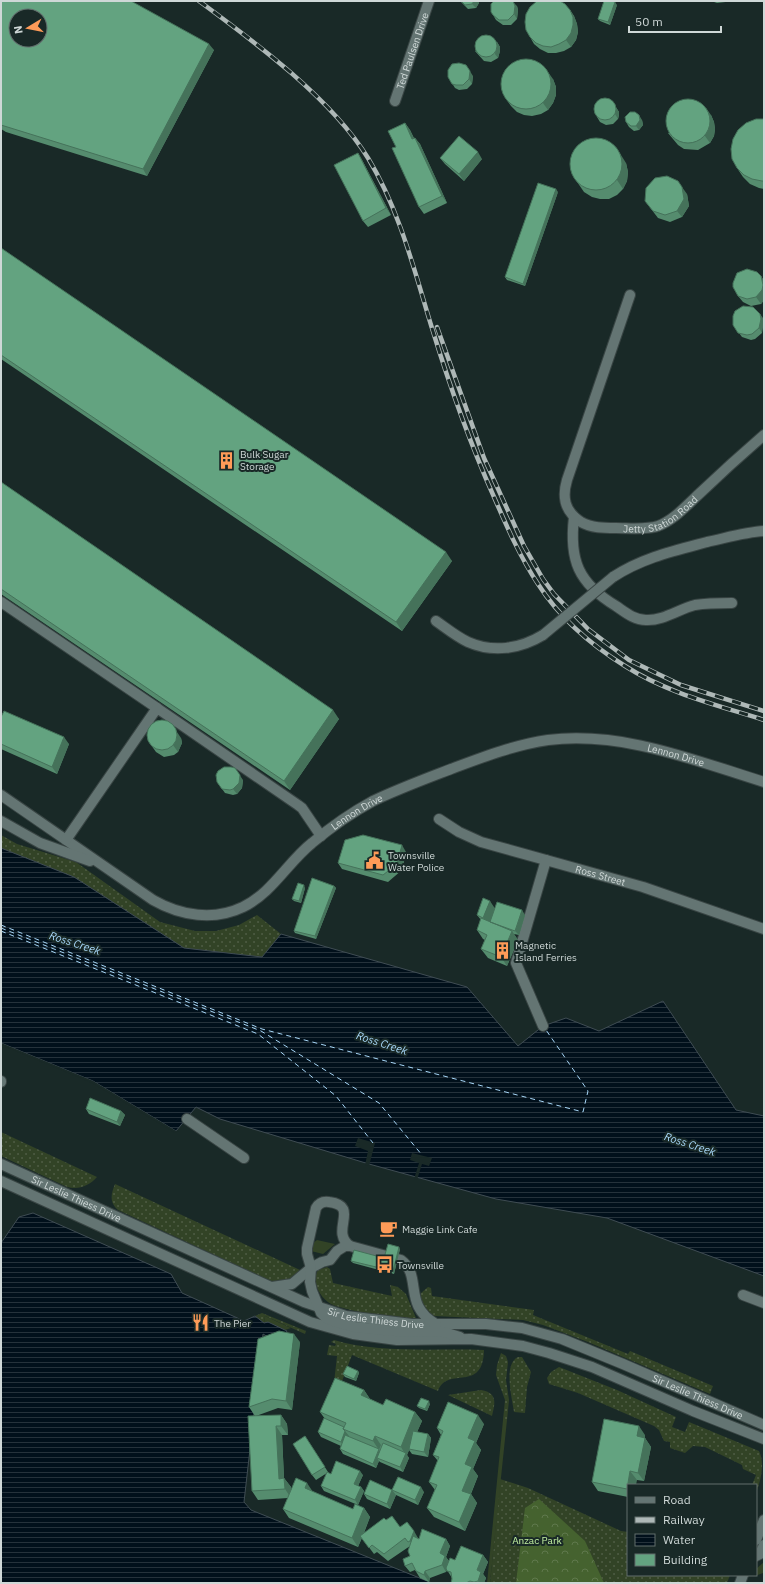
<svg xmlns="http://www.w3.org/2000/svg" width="765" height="1584" font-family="'IBM Plex Sans',sans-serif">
<defs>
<pattern id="grass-dots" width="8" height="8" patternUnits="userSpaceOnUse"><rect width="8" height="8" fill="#324326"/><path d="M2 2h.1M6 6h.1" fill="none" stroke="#4f5d45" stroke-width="1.8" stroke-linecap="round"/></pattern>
<pattern id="forest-crowns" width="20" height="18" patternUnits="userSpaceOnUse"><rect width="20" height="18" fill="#45622f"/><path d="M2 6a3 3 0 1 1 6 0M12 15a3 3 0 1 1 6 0" fill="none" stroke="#5f784c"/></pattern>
<pattern id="water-rules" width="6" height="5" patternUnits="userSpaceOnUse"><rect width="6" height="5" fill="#01101b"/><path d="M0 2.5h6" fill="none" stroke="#25323b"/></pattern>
</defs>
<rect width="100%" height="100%" fill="#192927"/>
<path fill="url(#grass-dots)" d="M1 835 17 844 76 862 160 922 195 931H216L239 925 257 915 281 934 262 957 184 948 74 877 1 848Z
M1 1132 97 1177C89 1186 79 1190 67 1187L1 1156Z
M115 1184 300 1270 292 1281 275 1283 118 1210C109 1202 111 1194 115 1184Z
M327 1267 330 1269 333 1283 392 1296 390 1285 398 1287 406 1294 416 1318C401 1321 346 1311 331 1304 320 1298 311 1282 318 1270Z
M428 1287 431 1288 432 1296 534 1310 533 1315 628 1354 630 1351 713 1386 710 1394 588 1342 543 1325 523 1320 434 1316C425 1312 420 1304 421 1293Z
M262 1313 306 1331 305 1334 265 1316 264 1323 255 1316Z
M334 1340C382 1354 434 1348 484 1350 483 1394 448 1365 438 1391L352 1355 331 1410 337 1356 327 1355 329 1345 335 1346 336 1344 331 1342Z
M501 1353 506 1356 508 1362 506 1380 509 1400 507 1420H503L505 1400 496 1375 497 1365Z
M518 1357H522L531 1372 527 1387 525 1413 514 1412C512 1398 503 1364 518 1357Z
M559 1367 617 1390 676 1417 672 1427 685 1432 689 1422 759 1451C765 1463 761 1480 756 1493V1485H752L756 1475 743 1469 742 1465 705 1447 693 1446 685 1453 670 1448V1442L664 1441 659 1430 654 1426 578 1393 549 1384 547 1378 551 1372Z
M481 1390C498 1393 495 1403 492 1416L448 1395Z
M500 1479 528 1488 621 1531 628 1532V1575H730L727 1583H490Z"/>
<path fill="url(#forest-crowns)" d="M539 1499 585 1541 604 1583H516L525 1508Z"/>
<path fill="#324326" d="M317 1240 335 1244 323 1254 311 1251 312 1244Z
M265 1316 291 1328 285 1330 268 1322 264 1323Z
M503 1420H507L490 1583H487Z
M764 1562V1575L763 1573 755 1576 752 1575H756V1569Z"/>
<path fill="url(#water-rules)" stroke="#3f4c53" d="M1 848 74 877 184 948 262 957 281 934 467 987 518 1046 543 1026 566 1018 599 1031 663 1001 736 1110 764 1116V1276L607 1218 496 1199 369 1164 220 1119 196 1107 176 1131 93 1081 1 1043Z
M33 1213 171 1274 182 1293 244 1321 255 1316 264 1323 268 1322 287 1331 285 1334 270 1338 263 1334 244 1502 251 1510 432 1583H1V1243L19 1217Z"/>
<path fill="#192927" d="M1 1043 93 1081 176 1131 178 1130 179 1131 175 1133 92 1083 1 1045Z
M358 1138 375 1143 369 1166 365 1165 368 1151 355 1146Z
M412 1153 432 1158 429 1166 422 1164 417 1180 414 1179 419 1163 410 1160Z"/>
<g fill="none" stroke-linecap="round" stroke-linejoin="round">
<path stroke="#a8d8f9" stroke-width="1" stroke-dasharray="5 4" stroke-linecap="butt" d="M1 925 262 1029 583 1112 588 1091 546 1030
M1 928 261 1031 379 1103 422 1155
M1 931 258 1034 336 1096 373 1143"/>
<defs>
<g id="minor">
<path id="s1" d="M395 101 429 1"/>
<path id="s2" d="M630 295 567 480C562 497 564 511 581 522 591 528 604 528 616 528 629 528 646 530 658 526 674 520 687 505 699 494 720 474 742 454 764 435"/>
<path d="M574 517C569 560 578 583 616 606 625 612 634 620 646 620 663 621 679 609 695 605 707 603 720 603 732 603"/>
<path d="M613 577C642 558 673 551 707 542 726 538 745 532 764 531"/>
<path d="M1 602 157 708"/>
<path d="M436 621C446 628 457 637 468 642 493 653 520 649 543 635"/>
<path id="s3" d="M1 795 153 900C181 916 214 921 243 907 272 893 288 862 312 843 331 827 351 813 373 801 398 789 425 779 451 769 483 757 514 745 548 740 623 731 693 760 764 782"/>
<path id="s4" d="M439 819 459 832 481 842 643 887 764 929"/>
<path d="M1 821 40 843 90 861"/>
<path d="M66 840 157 708 298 805 302 808 321 836"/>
<path d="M543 1026 516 963 546 860"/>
<path d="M1 1081V1082"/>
<path d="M187 1119 244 1158"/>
<path id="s5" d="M1 1164 304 1302 346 1316 412 1324H486L522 1328 562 1339 623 1364 764 1425"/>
<path d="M1 1181 310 1322 353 1334 397 1340 471 1339 523 1346 549 1353 592 1367 693 1411 764 1439"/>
<path d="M272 1287 292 1284 311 1268 322 1262 330 1260 337 1251 345 1246H350"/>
<path d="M743 1295 764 1303"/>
<path d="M436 1324C402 1305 423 1276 401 1260L350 1246C329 1231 361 1206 329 1202 323 1201 319 1203 316 1208L307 1248V1254L311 1268 310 1282 312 1291 321 1313 326 1318 333 1321 354 1327 394 1331 444 1332 460 1337"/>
<path d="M756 1540 764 1520"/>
<path d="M756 1556 760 1554 764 1545"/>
<path d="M740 1583 743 1575"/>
</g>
</defs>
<use href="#minor" stroke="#394544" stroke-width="12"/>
<use href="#minor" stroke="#647573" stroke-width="10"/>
<defs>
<path id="rail" d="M199 1C256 43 331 98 368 158 399 209 414 269 431 325 449 384 469 441 494 497 507 527 520 557 538 584 559 617 591 645 625 666 667 693 717 705 764 720
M437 327 484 458 524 546 543 579 554 594 588 629 629 660 681 685 764 711"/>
</defs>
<use href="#rail" stroke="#aeb8b7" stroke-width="4.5"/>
<use href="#rail" stroke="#192927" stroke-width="3" stroke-dasharray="9" stroke-linecap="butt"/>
<defs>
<path id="minor-bridge" d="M543 635 613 577"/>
</defs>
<use href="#minor-bridge" stroke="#394544" stroke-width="12" stroke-linecap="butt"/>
<use href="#minor-bridge" stroke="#647573" stroke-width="10"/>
</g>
<path fill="#558c6e" d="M1 1 214 50 147 176 6 132 1 129Z
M460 1H479V3L476 8 468 9Z
M711 1H734L717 3Z
M617 5 610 25 600 21 598 19Z
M517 6 518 10 517 19 511 25H503L496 20 493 15Z
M570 10 574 16 577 24 578 32 576 40 571 47 564 51 556 53H548L540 49 534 44 530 37Z
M497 42 500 47V51L498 58 491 62 484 61 475 51Z
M473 76 472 84 467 89 459 90 455 88 448 77Z
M553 79 556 87V95L553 103 548 110 541 114 532 116 524 115 517 112 511 106 506 99Z
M612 101 619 112V115L618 119 613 124 606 125 600 122 597 117Z
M711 115 714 122 715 129 714 136 710 143 698 150 684 149 678 145 668 133Z
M764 119V189L759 188 750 184 743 177 737 168Z
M642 120 643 125 639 130 634 131 629 127 626 122Z
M405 123 410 130 414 138H415L420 144 447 203 424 214 419 207 396 147Z
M358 153 362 160 391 215 368 227 363 221Z
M440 158 482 159 464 181 445 164Z
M626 163 628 172 627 181 623 189 617 195 609 199H600L592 197 584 192 573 176Z
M558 192 525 286 507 280 505 277Z
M687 194 689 206 682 217 670 222 658 218 645 201Z
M1 248 452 561 402 631 1 359Z
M761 276 764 281V300L761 304 751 306 743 302 738 296Z
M763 318 762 333 755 339 751 340 742 337 733 325Z
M1 482 339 719 290 790 1 594Z
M1 717 69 744 57 774 1 749Z
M181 738 182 743 178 752 174 755 164 757 156 752 151 745Z
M243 780 242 788 237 794 233 795 225 793 217 782Z
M406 852 402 870 388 882 342 869 338 863Z
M334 886 336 888 316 939 295 933 294 931Z
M305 888 301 903 294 901 292 899Z
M477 915H525L519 935 514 934 518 940 507 966 488 958 481 949 485 940 483 939 477 930 481 920Z
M86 1109 121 1111 125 1115 120 1126 89 1114Z
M400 1249 394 1274 353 1263 351 1261 384 1258Z
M300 1342 292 1410 278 1408 256 1416 281 1415 287 1424 288 1435H282L284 1478 291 1487V1491L313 1492 353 1509 364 1508 370 1517 364 1533 386 1520 400 1527 418 1538 446 1539 450 1546 446 1557 449 1561 455 1560 483 1555 488 1562 483 1574 486 1578 484 1583H451L452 1578 447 1570 446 1572 430 1578 429 1582 420 1578 415 1570 410 1572 405 1566 410 1556V1546L388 1561 377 1552 374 1554 362 1538 358 1547 289 1518 283 1509 288 1498 258 1500 252 1491 255 1416 249 1407Z
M358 1371 359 1373 356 1381 345 1377 343 1374Z
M364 1390 370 1399 383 1405 415 1412 422 1421 417 1432 428 1434 431 1438 428 1457 412 1454 409 1450 407 1455 409 1458 403 1472 380 1462 379 1461 376 1468 343 1454 340 1449 341 1446 321 1437 318 1432 325 1419 320 1412Z
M430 1404 427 1411 419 1408 417 1406Z
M484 1424 476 1443 481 1450 473 1469 478 1476 471 1494 477 1503 465 1531 434 1517 427 1508 435 1490 429 1482 438 1461 433 1455 441 1435 437 1428Z
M645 1435V1438L651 1447 644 1481 637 1480 628 1485V1497L598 1491 592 1482Z
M305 1436 328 1472H327L331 1474 363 1475 358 1486 361 1487 364 1491 358 1505 324 1491 321 1486 327 1473 316 1480 312 1475Z
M392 1490 424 1492 418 1505 396 1495 390 1509 367 1499 364 1494Z"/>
<path fill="#45725a" d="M474 1H479V3L476 8 472 4Z
M513 2 517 6 518 10 517 19 514 14Z
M615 2 617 5 610 25 608 22Z
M570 10 574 16 577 24 578 32 576 40 571 47 566 40Z
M497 42 500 47V51L498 58 495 54Z
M209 44 214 50 147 176 143 169Z
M466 65 473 76 472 84 469 79Z
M548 72 553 79 556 87V95L553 103 548 110 543 103Z
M612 101 619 112V115L618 119 615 114Z
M706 108 711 115 714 122 715 129 714 136 710 143 705 136Z
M639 115 642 120 643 125 639 130 636 126Z
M405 123 410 130 417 146 412 139Z
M415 138 420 144 447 203 442 196Z
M616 147 626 163 628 172 627 181 623 189 617 180Z
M478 152 482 159 464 181 459 174Z
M358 153 362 160 391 215 386 208Z
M682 187 687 194 689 206 682 217 677 211Z
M556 189 558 192 525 286 523 284Z
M761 276 764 281V300L761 304 756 297Z
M760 314 763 318 764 322 762 333 759 328Z
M446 552 452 561 402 631 396 622Z
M333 710 339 719 290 790 284 781Z
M171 723 181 738 182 743 178 752 173 745Z
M64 737 69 744 57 774 52 767Z
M235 768 243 780 242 788 237 794 233 789Z
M402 845 406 852 402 870 397 864Z
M304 885 305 888 301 903 299 901Z
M334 886 336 888 316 939 315 936Z
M490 901 496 910 489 926 483 918Z
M522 910 525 915 519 935 515 931Z
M512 931 518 940 507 966 501 957Z
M121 1111 125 1115 120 1126 117 1122Z
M399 1247 400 1249 394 1274 393 1271Z
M294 1334 300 1342 292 1410 286 1401Z
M358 1371 359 1373 356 1381 354 1379Z
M364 1390 370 1399 361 1395Z
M429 1401 430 1404 427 1411 425 1409Z
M415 1412 422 1421 407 1455 409 1458 403 1472 400 1467 405 1454 401 1447Z
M281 1415 287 1424 288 1435 281 1426Z
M478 1415 484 1424 476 1443 481 1450 473 1469 478 1476 468 1500 462 1491 468 1438Z
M276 1426 282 1435 284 1478 291 1487V1498L285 1489 279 1479Z
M639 1426 645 1435V1438L651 1447 644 1481 638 1473 637 1436Z
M345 1431 349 1436 344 1447 341 1442Z
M428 1434 431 1438 428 1457 424 1452Z
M375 1436 381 1445 379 1450 382 1454 377 1458 379 1461 376 1468 373 1464 379 1450 373 1441Z
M360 1471 363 1475 357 1488 354 1484Z
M630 1471 637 1480 636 1485H628V1491L627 1489Z
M307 1483 313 1492 305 1488Z
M361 1487 364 1491 358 1505 355 1500Z
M421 1487 424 1492 418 1505 415 1500Z
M392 1490 396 1495 390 1509 387 1504Z
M471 1494 477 1503 465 1531 459 1522Z
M364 1508 370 1517 358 1547 352 1538Z
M414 1531 418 1538 415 1548 410 1541Z
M446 1539 450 1546 446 1557 450 1563 446 1572 442 1565 440 1553Z
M483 1555 488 1562 483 1574 486 1578 484 1583H479L478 1581 477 1570Z
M425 1571 430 1578 429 1582 424 1575Z"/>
<path fill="#63a380" stroke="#45725a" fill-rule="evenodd" d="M1 1H131L209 44 143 169 1 125ZM16 16H40V40H16Z
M461 1H474L472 4 465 5Z
M494 1H513L515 6 514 14 508 20H499L493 15 491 12V4Z
M537 1H560L565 4 570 10 573 17V25L571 33 566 40 559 44 551 47 543 46 536 43 530 37 526 30 525 22 526 14 530 7Z
M604 1H611L615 2 608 22 598 19Z
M475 46a11 11 0 1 1 22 0a11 11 0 1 1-22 0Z
M501 84a25 25 0 1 1 50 0a25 25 0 1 1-50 0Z
M459 63 466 65 470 71 469 79 463 85H456L452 84 448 77V70L452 64Z
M594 109a11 11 0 1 1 22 0a11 11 0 1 1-22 0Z
M666 121a22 22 0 1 1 44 0a22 22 0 1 1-44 0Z
M630 112H635L639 115 640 120 636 126H631L626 122 625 117Z
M756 119H764V181H762L752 179 744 175 737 168 732 159 731 149 733 139 738 130 746 123Z
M405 123 412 139 415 138 442 196 419 207 392 148 396 147 388 131Z
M459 136 478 152 459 174 440 158Z
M570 164a26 26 0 1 1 52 0a26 26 0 1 1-52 0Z
M358 153 386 208 363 221 334 165Z
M667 176 678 181 682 187 684 199 677 211 665 215 653 211 645 201 646 188 655 178Z
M538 183 556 189 523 284 505 277Z
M1 248 446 552 396 622 1 355Z
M747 269 757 272 761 276 763 285 762 290 756 297 747 299 738 296 733 287V283L737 273Z
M743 306 753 307 760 314 761 319 759 328 752 334 747 335 738 333 733 325V316L735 311Z
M1 482 333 710 284 781 1 589Z
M4 711 64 737 52 767 1 744V717Z
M147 735a15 15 0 1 1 30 0a15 15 0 1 1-30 0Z
M224 767H231L235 768 240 775 239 783 233 789 230 790 222 789 217 782 216 775 218 771Z
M363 835 402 845 397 864 383 875 338 863 345 840Z
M312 878 334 886 315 936 294 931Z
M298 883 304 885 299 901 292 899Z
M483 898 490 901 483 918 477 915Z
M497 902 522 910 515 931 490 922Z
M481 918 512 931 501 957 481 949 487 935 477 930Z
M90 1098 121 1111 117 1122 86 1109Z
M388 1244 399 1247 393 1271 351 1261 354 1250 384 1258Z
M279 1331 294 1334 286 1401 272 1399 249 1407 258 1339Z
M347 1366 358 1371 354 1379 343 1374Z
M335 1378 364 1390 361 1395 383 1405 386 1399 415 1412 401 1447 375 1436 373 1441 343 1429 346 1423 320 1412Z
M421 1398 429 1401 425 1409 417 1406Z
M448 1402 478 1415 468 1438 475 1441 465 1464 472 1467 462 1491 471 1494 459 1522 427 1508 437 1485 429 1482 439 1457 433 1455 443 1431 437 1428Z
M281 1415V1426H276L279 1479 284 1478 285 1489 252 1491 248 1416Z
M324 1418 344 1427 343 1429 345 1431 341 1442 318 1432Z
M604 1419 639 1426 637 1436 645 1438 638 1473 630 1471 627 1489 592 1482Z
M413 1431 428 1434 424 1452 409 1449Z
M345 1435 379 1449 373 1464 340 1449Z
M305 1436 325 1467 312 1475 293 1444Z
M383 1443 406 1453 400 1467 377 1458Z
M336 1461 360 1471 354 1484 361 1487 355 1500 321 1486 327 1472 331 1474Z
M398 1477 421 1487 415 1500 392 1490 387 1504 364 1494 370 1480 392 1490Z
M296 1478 307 1483 305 1488 353 1509 355 1504 364 1508 352 1538 283 1509Z
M392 1516 400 1527 407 1522 414 1531 410 1541 408 1542 405 1538 384 1554 372 1545 369 1548 360 1536 384 1518 386 1520Z
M422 1529 446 1539 440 1553 445 1556 442 1565 425 1571 424 1575 416 1571 412 1563 405 1566 403 1559 410 1556 408 1551 413 1536 419 1539Z
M461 1546 483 1555 477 1570 481 1572 478 1581 474 1582 470 1581 466 1583H451L452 1579 451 1572 447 1571 446 1568 450 1558 455 1560Z"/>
<defs>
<symbol id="building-bare" viewBox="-9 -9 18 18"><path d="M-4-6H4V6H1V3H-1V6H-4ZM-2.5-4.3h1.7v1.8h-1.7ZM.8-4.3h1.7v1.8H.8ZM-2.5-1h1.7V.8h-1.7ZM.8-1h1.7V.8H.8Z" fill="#fe9b58" stroke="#192927" stroke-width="2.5" paint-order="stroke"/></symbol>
<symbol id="civic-bare" viewBox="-9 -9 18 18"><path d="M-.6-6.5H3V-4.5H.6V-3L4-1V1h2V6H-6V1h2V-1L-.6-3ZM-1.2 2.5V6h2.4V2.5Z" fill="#fe9b58" stroke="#192927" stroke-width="2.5" paint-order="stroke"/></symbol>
<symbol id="cafe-bare" viewBox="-9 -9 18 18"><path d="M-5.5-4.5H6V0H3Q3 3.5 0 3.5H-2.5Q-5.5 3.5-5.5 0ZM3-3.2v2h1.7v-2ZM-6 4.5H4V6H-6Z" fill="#fe9b58" stroke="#192927" stroke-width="2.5" paint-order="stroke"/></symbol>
<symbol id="bus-bare" viewBox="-9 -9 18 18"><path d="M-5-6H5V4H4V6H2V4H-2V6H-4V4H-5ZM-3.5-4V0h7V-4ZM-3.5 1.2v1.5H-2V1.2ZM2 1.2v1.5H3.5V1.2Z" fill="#fe9b58" stroke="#192927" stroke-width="2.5" paint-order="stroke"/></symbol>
<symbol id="restaurant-bare" viewBox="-9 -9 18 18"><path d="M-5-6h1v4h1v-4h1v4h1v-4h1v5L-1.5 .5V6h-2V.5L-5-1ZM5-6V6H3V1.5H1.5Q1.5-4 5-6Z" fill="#fe9b58" stroke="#192927" stroke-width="2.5" paint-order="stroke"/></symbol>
</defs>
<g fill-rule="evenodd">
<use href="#building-bare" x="214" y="448" width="25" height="25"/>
<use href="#civic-bare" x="362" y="848" width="25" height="25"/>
<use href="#building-bare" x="490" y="938" width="25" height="25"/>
<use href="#cafe-bare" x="376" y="1216" width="25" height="25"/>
<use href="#bus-bare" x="372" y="1252" width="25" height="25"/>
<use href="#restaurant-bare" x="188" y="1310" width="25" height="25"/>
</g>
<g text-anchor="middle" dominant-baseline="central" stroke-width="4" stroke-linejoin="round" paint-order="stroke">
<g font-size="10" fill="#cfd8d7" stroke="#192927">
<text stroke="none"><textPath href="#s1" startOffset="53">Ted Paulsen Drive</textPath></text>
<text stroke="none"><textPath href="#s2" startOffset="328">Jetty Station Road</textPath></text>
<text stroke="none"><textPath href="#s3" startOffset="763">Lennon Drive</textPath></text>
<text stroke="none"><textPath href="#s3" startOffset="428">Lennon Drive</textPath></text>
<text stroke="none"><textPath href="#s4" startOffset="172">Ross Street</textPath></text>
<text stroke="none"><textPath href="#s5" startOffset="83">Sir Leslie Thiess Drive</textPath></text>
<text stroke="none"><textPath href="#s5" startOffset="407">Sir Leslie Thiess Drive</textPath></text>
<text stroke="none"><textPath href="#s5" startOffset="743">Sir Leslie Thiess Drive</textPath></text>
</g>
<g font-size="10" fill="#cfd8d7" stroke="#192927" text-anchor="start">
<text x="240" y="454">Bulk Sugar<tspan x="240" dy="12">Storage</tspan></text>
<text x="388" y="855">Townsville<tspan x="388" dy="12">Water Police</tspan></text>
<text x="515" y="945">Magnetic<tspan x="515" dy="12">Island Ferries</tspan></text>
<text x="402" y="1229">Maggie Link Cafe</text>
<text x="397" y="1265">Townsville</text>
<text x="214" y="1323">The Pier</text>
</g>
<g font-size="10" fill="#c3f1a2" stroke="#192927">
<text x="537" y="1540">Anzac Park</text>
</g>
<g font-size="11" font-style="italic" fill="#a8d8f9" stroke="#192927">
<text transform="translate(75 943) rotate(18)">Ross Creek</text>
<text transform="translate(382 1043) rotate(18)">Ross Creek</text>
<text transform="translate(690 1144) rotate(18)">Ross Creek</text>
</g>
</g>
<rect width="765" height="1584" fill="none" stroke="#cfd8d7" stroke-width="4"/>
<rect x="627" y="1484" width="130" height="92" fill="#192927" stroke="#626f6d"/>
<rect x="635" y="1497" width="20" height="6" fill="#647573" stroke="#626f6d"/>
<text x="663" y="1504" font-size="12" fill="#cfd8d7">Road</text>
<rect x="635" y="1517" width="20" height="6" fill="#aeb8b7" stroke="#626f6d"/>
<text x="663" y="1524" font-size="12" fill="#cfd8d7">Railway</text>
<rect x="635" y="1534" width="20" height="12" fill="url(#water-rules)" stroke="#626f6d"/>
<text x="663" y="1544" font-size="12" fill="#cfd8d7">Water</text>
<rect x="635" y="1554" width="20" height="12" fill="#63a380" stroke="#626f6d"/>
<text x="663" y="1564" font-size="12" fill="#cfd8d7">Building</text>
<g transform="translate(28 28) rotate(260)"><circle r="19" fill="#192927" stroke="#626f6d"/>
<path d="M0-3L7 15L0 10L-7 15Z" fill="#fe9b58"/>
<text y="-6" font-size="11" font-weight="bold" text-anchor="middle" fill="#cfd8d7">N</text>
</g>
<path d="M629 26v6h92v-6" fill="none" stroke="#cfd8d7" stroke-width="2"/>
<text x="635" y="26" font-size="12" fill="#cfd8d7" stroke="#192927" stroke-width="3" paint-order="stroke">50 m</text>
</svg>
